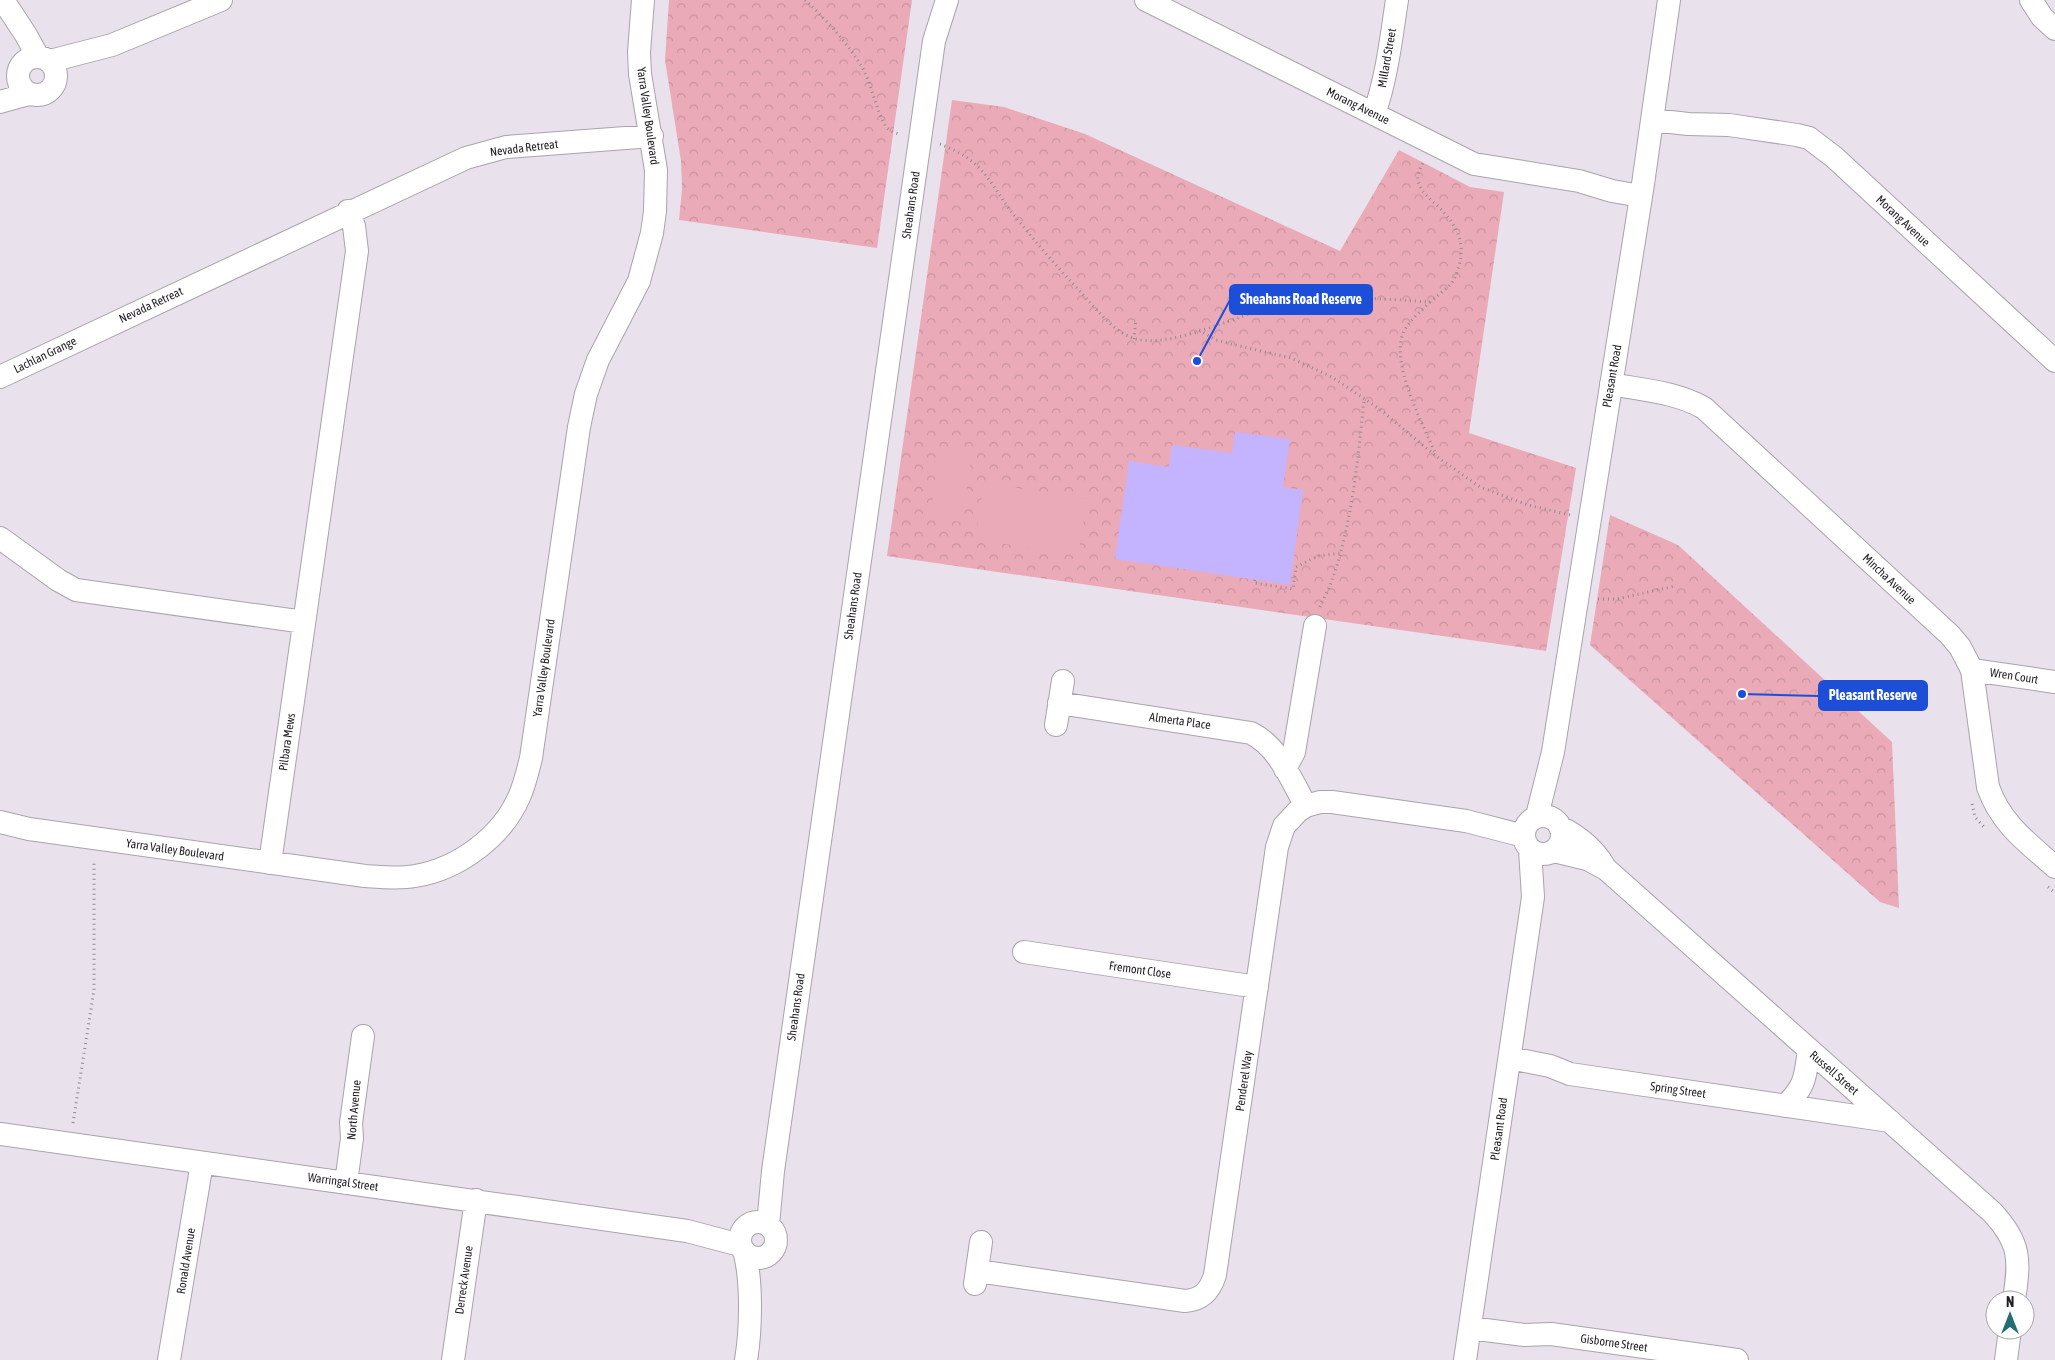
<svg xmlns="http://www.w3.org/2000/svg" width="2055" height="1360" font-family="'Asap Condensed',sans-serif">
<defs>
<pattern id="park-crowns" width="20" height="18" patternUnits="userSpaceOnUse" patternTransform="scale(1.25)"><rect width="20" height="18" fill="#ebaab8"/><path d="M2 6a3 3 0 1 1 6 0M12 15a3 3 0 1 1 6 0" fill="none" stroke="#c9929e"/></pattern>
</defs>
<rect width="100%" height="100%" fill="#e9e1eb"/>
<path fill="url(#park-crowns)" d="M669 0H912L877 248 679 220 682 189 681 161 665 60Z
M952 100 1004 107 1085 134 1340 251 1399 150 1470 187 1504 192 1469 433 1576 468 1546 651 887 556Z
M1610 515 1678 545 1892 742 1899 908 1880 902 1590 645Z"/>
<path fill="#ebaab8" d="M940 449 972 454 962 522 930 518Z
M984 483 1087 499 1078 556 975 539Z"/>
<path fill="#c4b3fe" d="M1235 432 1290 439 1283 487 1303 490 1290 585 1115 559 1129 461 1169 467 1172 445 1232 453Z"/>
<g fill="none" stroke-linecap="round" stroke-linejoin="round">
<defs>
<path id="minor" d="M3 0 26 35 38 57
M1146 0 1474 164 1579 181 1612 191 1641 196
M2031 0 2042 17 2055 29
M18 76a19 19 0 1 1 38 0a19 19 0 1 1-38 0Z
M50 61 112 45 221 0
M0 102 29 94
M1374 114C1387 77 1391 39 1397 0
M1653 120 1688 124 1729 125 1797 135 1809 138 1834 157 2055 361
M0 377 466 158 506 147 652 136
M1611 384C1642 390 1676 392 1704 408L1950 635 1960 647 1972 670 1988 787C2001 824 2027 842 2055 867
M0 538 58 580 76 590 304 622
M1972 670 2055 682
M1059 703 1251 733C1279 747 1291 780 1306 806
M1056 725 1063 681
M1285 769 1294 752 1315 626
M1524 835a19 19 0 1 1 38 0a19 19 0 1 1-38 0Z
M1537 816 1553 752 1643 184 1669 0
M0 822 29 829 365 876C381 877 398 879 415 876 459 869 503 836 520 795 525 783 528 770 531 758L579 427 586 394 598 360 639 281 652 233 655 211 656 170 640 74 639 52 643 0
M1560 827C1578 836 1594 849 1604 866
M1554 851 1587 859 1606 869 1992 1212C2021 1243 2020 1260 2014 1300
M270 863 357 251 354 226 348 211
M1024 952 1257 987
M1510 1058 1550 1066 1570 1074 1890 1121
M1785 1106C1806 1086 1805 1077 1809 1050
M0 1134 687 1231 740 1245
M346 1183 352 1138 351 1123 363 1036
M740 1240a18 18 0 1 1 36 0a18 18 0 1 1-36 0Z
M768 1225 773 1171 934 41 947 0
M745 1254C752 1284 751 1330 746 1360
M977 1271 1185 1301C1202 1300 1210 1291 1215 1275L1277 847 1284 826 1298 811 1306 806 1320 802H1332L1466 821 1524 836
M975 1284 981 1242
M1470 1328 1524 1335 1551 1334 1737 1360
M169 1360 202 1163
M453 1360 476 1200
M1465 1360 1533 897 1530 850
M2006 1360 2010 1330"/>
</defs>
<use href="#minor" stroke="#aaa3ac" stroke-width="24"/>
<path stroke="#908a91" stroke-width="3" stroke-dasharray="1 4" stroke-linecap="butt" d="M805 0C826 19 847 43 862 67 872 85 875 107 885 125 888 130 894 133 900 134
M940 144C952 149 966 155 976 165 990 178 999 195 1010 210 1034 241 1061 271 1087 299 1101 315 1116 333 1136 339 1174 349 1243 312 1283 304 1331 294 1382 299 1430 302 1437 296 1445 290 1451 284 1455 279 1457 272 1459 266 1466 241 1456 225 1439 207 1430 199 1420 192 1418 180 1417 173 1421 167 1424 161
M1430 302C1421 311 1410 320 1404 331 1389 362 1423 424 1436 455
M1199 330 1216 340 1231 344 1291 358 1332 377 1378 408 1436 456 1480 487 1528 505 1570 515
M1134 339 1136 319
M1255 580 1254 583 1293 589 1296 567 1318 556 1341 553
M1598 599H1617L1675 586
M1320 607C1323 599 1328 591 1331 583 1352 525 1358 460 1364 399
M1972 804 1975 817 1985 828
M2048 887 2055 893
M73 1123 94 990V863"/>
<use href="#minor" stroke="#fff" stroke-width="22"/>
</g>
<g text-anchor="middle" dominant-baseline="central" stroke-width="4" stroke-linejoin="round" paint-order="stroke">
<g font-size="12" fill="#211e22" stroke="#fff">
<text transform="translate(1387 58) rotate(-80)">Millard Street</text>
<text transform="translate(1358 106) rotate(26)">Morang Avenue</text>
<text transform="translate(648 116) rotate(82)">Yarra Valley Boulevard</text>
<text transform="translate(524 148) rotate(-7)">Nevada Retreat</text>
<text transform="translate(911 205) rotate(-82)">Sheahans Road</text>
<text transform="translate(1903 221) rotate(43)">Morang Avenue</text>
<text transform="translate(151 305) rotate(-25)">Nevada Retreat</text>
<text transform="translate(45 355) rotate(-26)">Lachlan Grange</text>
<text transform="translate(1612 376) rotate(-80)">Pleasant Road</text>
<text transform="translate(1889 579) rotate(43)">Mincha Avenue</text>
<text transform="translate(853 606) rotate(-82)">Sheahans Road</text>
<text transform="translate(544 668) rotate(-82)">Yarra Valley Boulevard</text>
<text transform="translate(2014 676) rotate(9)">Wren Court</text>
<text transform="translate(1180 721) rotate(8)">Almerta Place</text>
<text transform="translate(287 742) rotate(-82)">Pilbara Mews</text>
<text transform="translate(175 850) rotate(8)">Yarra Valley Boulevard</text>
<text transform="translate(1140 970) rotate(8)">Fremont Close</text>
<text transform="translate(796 1007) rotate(-82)">Sheahans Road</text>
<text transform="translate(1834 1073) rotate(41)">Russell Street</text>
<text transform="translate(1244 1081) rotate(-82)">Penderel Way</text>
<text transform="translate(1678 1090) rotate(8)">Spring Street</text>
<text transform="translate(354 1110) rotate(-85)">North Avenue</text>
<text transform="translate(1499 1129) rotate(-82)">Pleasant Road</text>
<text transform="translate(343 1182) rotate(8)">Warringal Street</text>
<text transform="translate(186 1261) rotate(-81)">Ronald Avenue</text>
<text transform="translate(464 1280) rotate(-82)">Derreck Avenue</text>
<text transform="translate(1614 1343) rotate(8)">Gisborne Street</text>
</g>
</g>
<path fill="none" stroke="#1d4ed8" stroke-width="2" d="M1197 361L1230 300M1742 694L1819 696"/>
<g fill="#1d4ed8" stroke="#fff" stroke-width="2">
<circle cx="1197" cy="361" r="5"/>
<circle cx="1742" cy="694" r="5"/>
</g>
<g fill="#1d4ed8" stroke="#1d4ed8" stroke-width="2">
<rect x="1230" y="285" width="142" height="29" rx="5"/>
<rect x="1819" y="681" width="108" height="29" rx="5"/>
</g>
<g font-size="14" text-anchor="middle" font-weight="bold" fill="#fff">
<text x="1301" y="304">Sheahans Road Reserve</text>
<text x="1873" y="700">Pleasant Reserve</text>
</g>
<g transform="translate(2010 1315)"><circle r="24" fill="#ffffff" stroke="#a6a5a7"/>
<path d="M0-4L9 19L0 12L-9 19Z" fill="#226e72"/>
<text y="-8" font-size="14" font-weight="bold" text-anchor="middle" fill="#211e22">N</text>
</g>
</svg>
